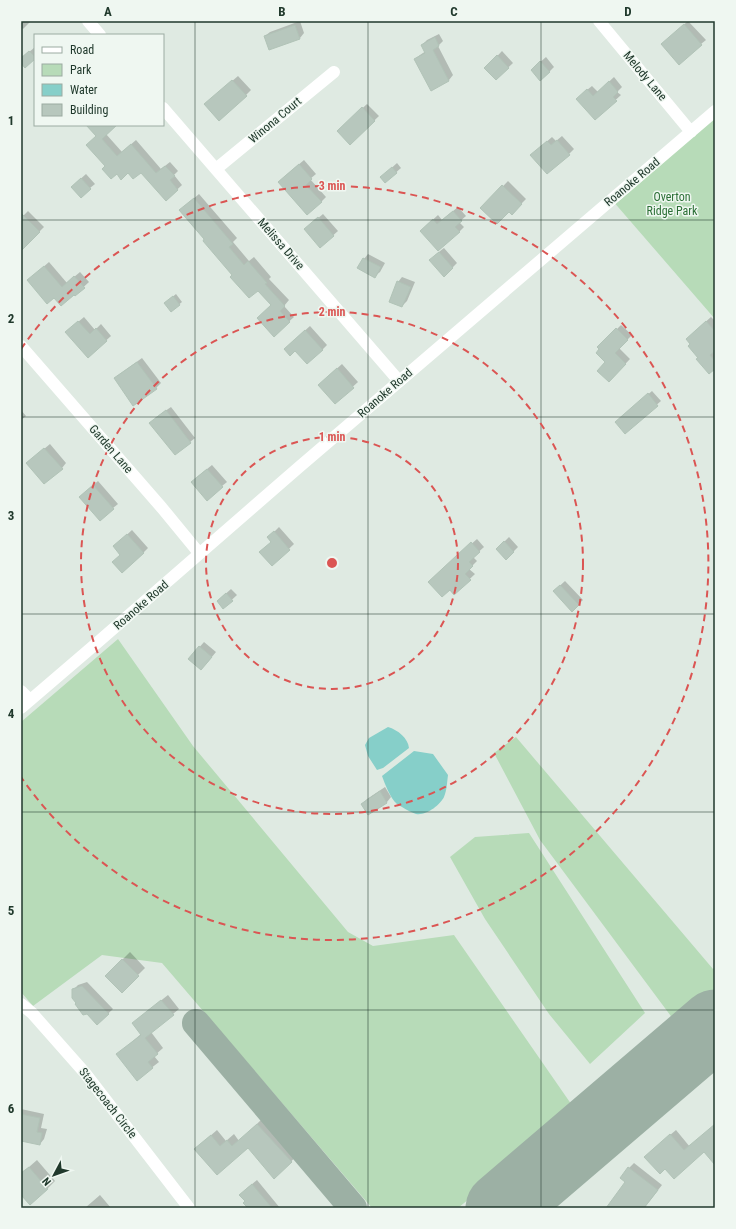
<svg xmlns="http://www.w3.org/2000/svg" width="736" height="1229" font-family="'Roboto Condensed',sans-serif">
<rect width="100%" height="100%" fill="#dfeae2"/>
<path fill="#b7dbb8" d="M715 110V319L612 200Z
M118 639 193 746 348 932 373 946 454 935 576 1111 458 1208H372L162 963 102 955 33 1006 21 992V722Z
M516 737 713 969 715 967V997L679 1027 540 840 494 753Z
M529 833 645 1013 590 1064 549 1014 485 919 450 857 475 837Z"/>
<path fill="#86cfc9" d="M388 727C398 730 408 738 409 748L383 768 377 770 368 756 365 745 369 738Z
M414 751 433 754 448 775C447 782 447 790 444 797 440 805 426 816 416 814 412 813 400 806 397 804 390 798 385 784 382 776Z"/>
<path fill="#0003" d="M21 21H31L23 29 21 27Z
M300 21 304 33 300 38 265 36 270 32Z
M688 21 706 40 701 44 667 40Z
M439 34 443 41 438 46 453 75 449 80 431 89 415 59 420 55 426 51 422 45 427 40Z
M35 47V58L21 61V59Z
M502 51 513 63 496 79 486 68Z
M546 57 554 67 549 72 537 65Z
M238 76 251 90 246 95 210 100Z
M614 77 622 87 617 92 621 95 595 119 582 94 592 86 598 92Z
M367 104 379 116 350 144 338 131Z
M87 125H116L106 134 122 152 136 140 161 169 170 162 178 171 174 175 182 185 166 200 141 171 117 173 106 166 97 136Z
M562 136 574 149 569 154 536 151 552 137 556 141Z
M304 160 316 174 310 179 326 197 321 202 284 177Z
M397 163 401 168 385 182 386 173Z
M86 174 95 184 90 188 77 182Z
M508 181 526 199 512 213 509 211 482 208Z
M199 194 237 238 233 242 249 261 254 257 271 277 269 279 289 300 284 306 294 317 274 335 272 304 258 289 234 275 206 239 185 206Z
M458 207 466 216 459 222 464 227 459 232 426 226 438 215 442 220Z
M28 211 44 227 21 250V218Z
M323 214 338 231 321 246 310 225Z
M444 248 457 263 452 268 435 255Z
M368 254 385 263 380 272 375 276 364 259Z
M49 262 67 283 80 272 89 282 75 295 33 276Z
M402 277 415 282 407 301 402 306 398 282Z
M176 294 182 302 171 311 165 303Z
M84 317 95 330 101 324 111 336 88 357 71 328Z
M711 317 715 321V368L699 358 691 344 692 334Z
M621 325 632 335 619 348 630 359 609 381 606 362 599 347Z
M310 326 327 345 322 350 290 344Z
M142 358 161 383 156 388 115 378 120 374Z
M342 364 358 382 335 403 324 380Z
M652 391 661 401 625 432 620 418Z
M171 407 195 438 190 442 155 418Z
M21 410 26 416 21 420Z
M50 444 66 463 62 468 32 459Z
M212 465 227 482 222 486 197 477Z
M98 481 118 504 113 508 85 492Z
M279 527 294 544 272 565 273 533Z
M132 530 148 548 143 553 121 555 119 542Z
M509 537 518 547 506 559 497 549Z
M477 539 484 547 473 557 477 561 469 569 475 574 454 594 434 577Z
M565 581 583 600 572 610 554 591Z
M231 589 237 595 223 608 222 597Z
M204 642 216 652 206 664 189 659Z
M385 787 391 797 387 802 369 814 362 804 367 799Z
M130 952 145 968 122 991 106 976Z
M87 982 113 1009 97 1024 73 990 78 985Z
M168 995 179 1009 151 1032 163 1048 154 1056 159 1062 137 1079 118 1054 141 1034 139 1018Z
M21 1109 44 1114 41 1128 47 1129 44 1139 40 1144 21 1140Z
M263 1118 298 1155 274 1177 248 1147 217 1173 202 1143 217 1130 226 1141 234 1134 239 1141Z
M715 1125V1155L704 1151 650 1152 676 1130 690 1147Z
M37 1160 55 1181 47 1189 21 1193V1174Z
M634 1163 662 1185 644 1208H614L627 1182 629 1168Z
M257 1180 280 1208H249L246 1201 245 1190Z
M100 1195 111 1208H85Z"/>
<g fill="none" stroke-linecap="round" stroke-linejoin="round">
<path stroke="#9cb0a4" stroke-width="28" d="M196 1023 353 1208"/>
<path stroke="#9cb0a4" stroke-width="71" d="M501 1208 715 1025"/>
</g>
<path fill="#b7c7bd" stroke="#b1c3b7" d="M684 24 702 45 679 65 661 44Z
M295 25 300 39 269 50 264 36Z
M435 37 439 46 433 50 449 81 431 91 414 59 425 53 421 45Z
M29 51 35 57V59L25 68 21 63V58Z
M497 55 509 68 496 80 484 68Z
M540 61 550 72 540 81 531 70Z
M232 80 247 96 219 121 204 104Z
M609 81 618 92 613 97 617 101 595 120 576 99 587 89 593 96Z
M362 107 375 121 350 145 337 131Z
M86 125H117L102 139 117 156 131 144 156 173 165 166 175 176 170 180 178 190 166 201 141 173 133 179 128 173 121 180 117 174 111 179 102 169 105 166 86 145 96 136Z
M557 140 570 155 547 174 530 155 547 141 551 145Z
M299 164 312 179 306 185 322 202 307 215 278 182Z
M392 167 397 173 385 183 380 177Z
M81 178 91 189 81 198 71 187Z
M502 185 522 204 512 215 509 212 497 224 480 208Z
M194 198 233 244 229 247 244 265 248 261 267 283 265 284 285 306 280 311 290 322 274 337 257 318 271 305 258 291 249 298 230 277 232 275 203 241 204 239 179 210Z
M453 211 462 221 455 227 460 232 438 251 420 231 433 219 437 224Z
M21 213 40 232 21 251Z
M318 217 334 236 320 248 304 229Z
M439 252 453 268 444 277 429 260Z
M363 258 381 267 375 278 357 268Z
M44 266 62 287 74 276 85 288 75 296 74 295 61 306 54 298 47 304 27 280Z
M397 281 411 287 402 307 389 302Z
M173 296 180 305 171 312 164 303Z
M78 321 90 334 96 328 107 341 88 358 65 332Z
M706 321 715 331V351L710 355 715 361V369L709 374 696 359 698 358 688 346 690 344 686 339Z
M616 328 628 340 615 353 626 364 609 382 597 371 605 362 596 353 599 349 597 347Z
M305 330 323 350 307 364 295 351 290 356 284 349Z
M137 362 157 389 133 406 114 378Z
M337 368 354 388 335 404 318 385Z
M648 393 658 406 625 434 615 422Z
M166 410 191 443 175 455 149 423Z
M44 448 63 469 44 484 26 463Z
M207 469 223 487 207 501 191 482Z
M93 485 114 509 100 521 79 497Z
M274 531 290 550 272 566 259 552 271 542 267 537Z
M127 534 144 553 122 573 112 562 120 555 113 546Z
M504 541 514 552 506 560 496 549Z
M471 542 480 552 469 562 473 566 465 574 471 580 454 595 450 590 442 597 428 582Z
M560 585 579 605 572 612 553 591Z
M226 593 233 601 223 609 217 601Z
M199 646 212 657 201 670 188 659Z
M380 791 387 803 368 815 361 804Z
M122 959 139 976 122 993 105 976Z
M82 986 109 1014 97 1025 87 1014 83 1015 75 1004 76 1003 72 998V989Z
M161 1000 174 1015 145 1038 158 1054 148 1062 153 1068 137 1081 116 1054 141 1035 132 1023Z
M21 1114 40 1118 37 1132 42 1133 40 1145 21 1141Z
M257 1124 292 1162 274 1179 248 1148 217 1175 194 1149 211 1135 220 1146 227 1140 232 1146Z
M715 1124V1165L704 1152 674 1179 665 1169 660 1174 644 1157 670 1134 684 1150Z
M29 1167 48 1189 30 1205 21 1195V1173Z
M628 1167 658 1190 644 1208H606L625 1182 620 1178Z
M252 1184 272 1208H248L243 1203 245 1201 239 1195Z"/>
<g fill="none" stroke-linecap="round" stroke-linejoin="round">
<path stroke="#fff" stroke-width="12" d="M88 21 100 35
M599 21 691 132
M163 108 399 381
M216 169 334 72
M21 346 162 508 199 553
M21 691 30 700
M21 708 98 642 298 468 715 111
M21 1004 32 1013 85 1073 189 1208"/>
</g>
<path fill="none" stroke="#20392c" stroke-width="1" stroke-opacity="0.55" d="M195 21V1208M368 21V1208M541 21V1208M21 220H715M21 417H715M21 614H715M21 812H715M21 1010H715"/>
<g fill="none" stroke="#db5553" stroke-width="2" stroke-dasharray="7 5">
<circle cx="332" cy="563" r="126"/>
<circle cx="332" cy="563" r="251"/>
<path d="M21 349A377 377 0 1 1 21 777"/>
</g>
<g text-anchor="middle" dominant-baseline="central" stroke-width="3" stroke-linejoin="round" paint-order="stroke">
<g font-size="12" fill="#20392c" stroke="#eff7f1">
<text transform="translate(645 76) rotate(50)">Melody Lane</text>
<text transform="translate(275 120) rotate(-40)">Winona Court</text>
<text transform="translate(632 182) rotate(-40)">Roanoke Road</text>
<text transform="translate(281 244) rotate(49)">Melissa Drive</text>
<text transform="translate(385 393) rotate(-41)">Roanoke Road</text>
<text transform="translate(111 449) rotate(49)">Garden Lane</text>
<text transform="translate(141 605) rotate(-41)">Roanoke Road</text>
<text transform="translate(108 1103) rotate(52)">Stagecoach Circle</text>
</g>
<g font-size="12" fill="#2b6f35" stroke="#eff7f1">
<text x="672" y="197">Overton<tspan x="672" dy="14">Ridge Park</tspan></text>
</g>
</g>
<circle cx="332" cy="563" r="6" fill="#db5553" stroke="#eff7f1" stroke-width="2"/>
<g font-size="12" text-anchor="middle" font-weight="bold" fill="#db5553" stroke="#eff7f1" stroke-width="3" stroke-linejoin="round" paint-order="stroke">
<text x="332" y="190">3 min</text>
<text x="332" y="316">2 min</text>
<text x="332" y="441">1 min</text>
</g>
<rect width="736" height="1229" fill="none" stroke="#eff7f1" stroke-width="44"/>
<rect x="34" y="34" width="130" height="92" fill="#eff7f1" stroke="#9caba2"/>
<rect x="42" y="47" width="20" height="6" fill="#ffffff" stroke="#9caba2"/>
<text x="70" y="54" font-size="12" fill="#20392c">Road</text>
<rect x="42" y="64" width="20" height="12" fill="#b7dbb8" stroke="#9caba2"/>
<text x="70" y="74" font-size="12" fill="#20392c">Park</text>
<rect x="42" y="84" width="20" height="12" fill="#86cfc9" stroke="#9caba2"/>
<text x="70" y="94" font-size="12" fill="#20392c">Water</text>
<rect x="42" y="104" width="20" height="12" fill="#b7c7bd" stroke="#9caba2"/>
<text x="70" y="114" font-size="12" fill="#20392c">Building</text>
<g transform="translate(54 1175) rotate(229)" stroke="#eff7f1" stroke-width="3" paint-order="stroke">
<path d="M0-3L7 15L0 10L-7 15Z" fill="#20392c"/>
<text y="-6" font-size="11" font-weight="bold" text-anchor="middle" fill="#20392c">N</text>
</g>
<rect x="22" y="22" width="692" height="1185" fill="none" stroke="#20392c" stroke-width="1.5"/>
<g font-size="13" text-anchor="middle" font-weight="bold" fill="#20392c">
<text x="108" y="16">A</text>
<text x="282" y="16">B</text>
<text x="454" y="16">C</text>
<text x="628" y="16">D</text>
<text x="11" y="125">1</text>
<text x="11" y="323">2</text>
<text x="11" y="520">3</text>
<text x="11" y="718">4</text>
<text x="11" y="915">5</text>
<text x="11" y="1113">6</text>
</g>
</svg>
